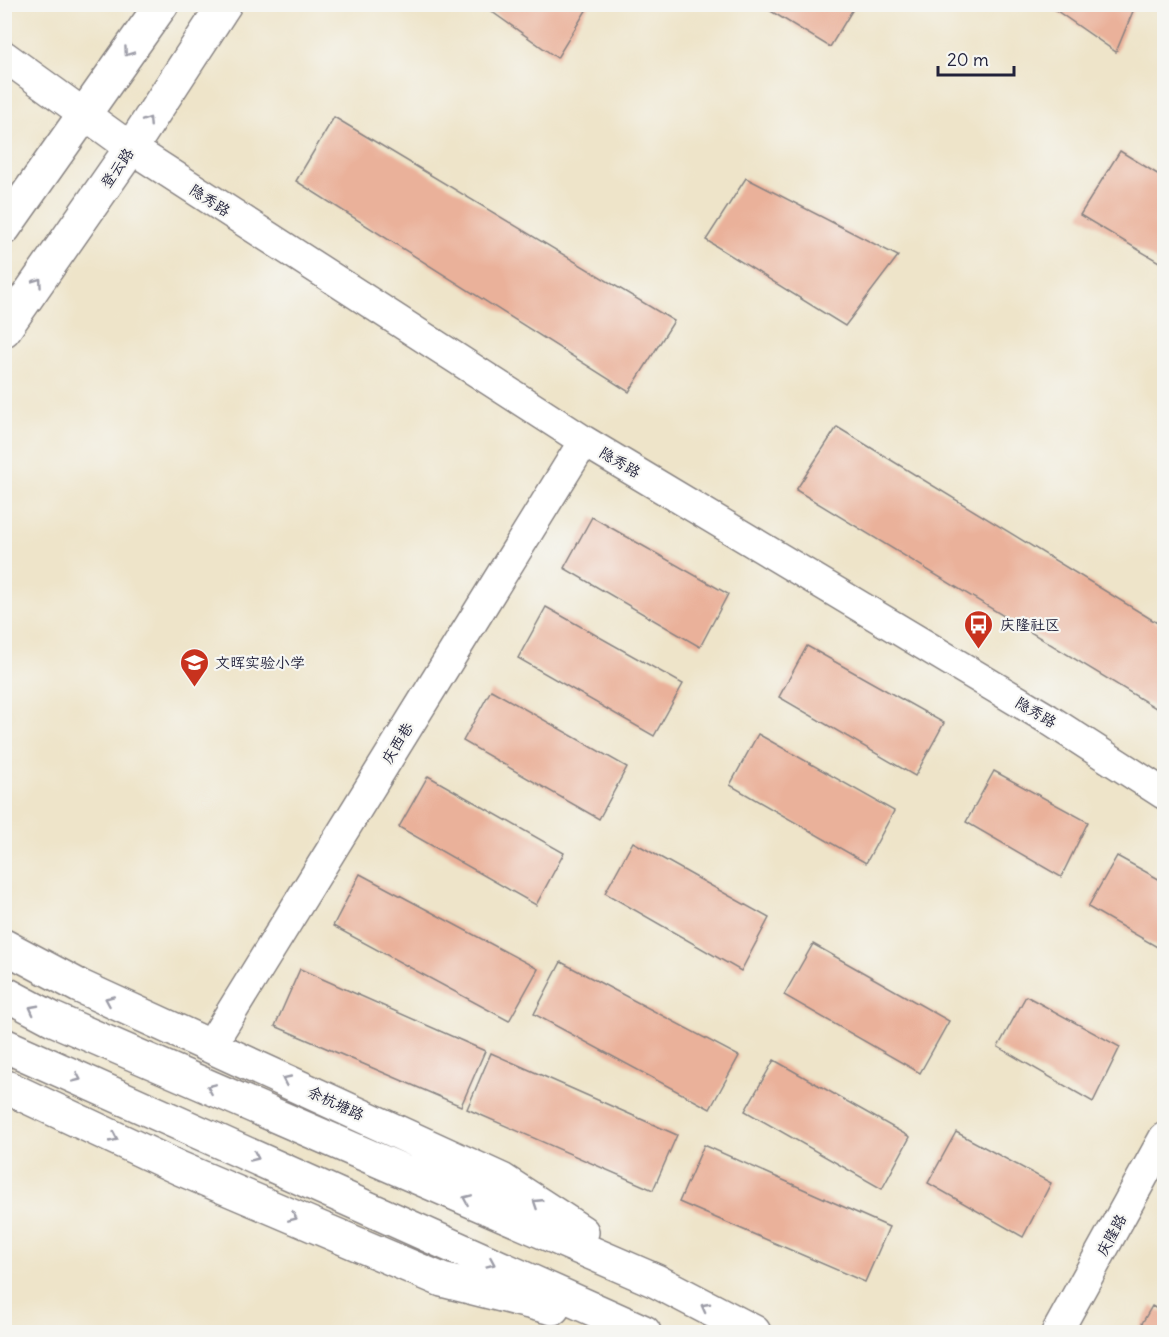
<svg xmlns="http://www.w3.org/2000/svg" width="1169" height="1337" font-family="Delius,'LXGW WenKai TC',sans-serif">
<rect width="100%" height="100%" fill="#f6f6f2"/>
<filter id="ink" filterUnits="userSpaceOnUse"><feTurbulence type="fractalNoise" baseFrequency=".0167" numOctaves="2"/><feDisplacementMap in="SourceGraphic" scale="12" xChannelSelector="R" yChannelSelector="G"/><feConvolveMatrix kernelMatrix="1 2 1 2 8 2 1 2 1" color-interpolation-filters="sRGB"/></filter>
<filter id="wash" filterUnits="userSpaceOnUse"><feTurbulence type="fractalNoise" baseFrequency=".008" numOctaves="4" result="noise"/><feDisplacementMap in="SourceGraphic" scale="24" xChannelSelector="R" yChannelSelector="G"/><feGaussianBlur stdDeviation="1.35" result="paint"/><feColorMatrix in="noise" values="0 0 0 0 0 0 0 0 0 0 0 0 0 0 0 0 0 1.4 0 .05"/><feComposite in="paint" operator="in"/></filter>
<g filter="url(#wash)">
<rect width="100%" height="100%" fill="#eee4c9"/>
<g id="blocks">
<path fill="#eab19a" d="M481 4H590L557 58Z
M759 4H856L830 47Z
M1047 4H1136L1116 52Z
M334 117 674 321 629 392 296 181Z
M1120 151 1164 178V265L1080 215Z
M746 178 898 256 845 326 706 240Z
M837 427 1164 627V713L796 490Z
M592 517 728 594 700 647 564 568Z
M546 607 683 684 654 736 518 658Z
M807 646 944 723 915 776 779 697Z
M491 690 627 767 599 819 463 741Z
M758 734 894 811 866 863 730 785Z
M994 771 1088 822 1061 877 966 822Z
M428 776 564 853 536 905 399 827Z
M633 842 769 918 741 971 605 893Z
M1117 856 1164 882V951L1088 907Z
M360 874 538 969 509 1021 333 926Z
M813 944 949 1021 920 1073 784 995Z
M561 962 739 1056 710 1109 534 1014Z
M300 969 485 1051 461 1106 275 1026Z
M1026 996 1120 1047 1093 1102 998 1047Z
M491 1053 677 1135 653 1190 467 1109Z
M774 1060 910 1137 882 1189 745 1111Z
M956 1132 1051 1183 1023 1237 928 1183Z
M704 1145 889 1227 865 1282 679 1202Z
M1152 1306 1164 1313V1332H1137Z"/>
</g>
</g>
<g filter="url(#ink)">
<use href="#blocks" fill-opacity="0" stroke="#888382" stroke-width="1.5"/>
<g fill="none" stroke-linecap="round" stroke-linejoin="round">
<defs>
<path id="minor" d="M4 56 131 148 584 441 1048 719 1164 794
M211 1045 584 441
M1057 1332 1164 1138"/>
<path id="major" d="M4 228 162 4
M4 330 131 148 225 4
M4 946 79 986 502 1180 582 1232
M4 993 53 1019 656 1281 754 1332
M4 1045 644 1332
M4 1086 179 1168 442 1280 553 1308"/>
</defs>
<use href="#minor" stroke="#888382" stroke-width="33"/>
<use href="#major" stroke="#888382" stroke-width="36"/>
<use href="#minor" stroke="#fff" stroke-width="30"/>
<use href="#major" stroke="#fff" stroke-width="33"/>
</g>
<defs><path id="oneway-chevron" d="M-2-3.5L2.5 0L-2 3.5" fill="none" stroke-width="1.6" stroke-linecap="round" stroke-linejoin="round" transform="scale(1.5)"/></defs>
<g stroke="#9c9ca7">
<use href="#oneway-chevron" transform="translate(128 52) rotate(125)"/>
<use href="#oneway-chevron" transform="translate(148 121) rotate(-57)"/>
<use href="#oneway-chevron" transform="translate(38 282) rotate(-55)"/>
<use href="#oneway-chevron" transform="translate(109 1000) rotate(-156)"/>
<use href="#oneway-chevron" transform="translate(33 1009) rotate(-152)"/>
<use href="#oneway-chevron" transform="translate(77 1078) rotate(24)"/>
<use href="#oneway-chevron" transform="translate(286 1080) rotate(-155)"/>
<use href="#oneway-chevron" transform="translate(211 1088) rotate(-157)"/>
<use href="#oneway-chevron" transform="translate(114 1138) rotate(25)"/>
<use href="#oneway-chevron" transform="translate(255 1157) rotate(24)"/>
<use href="#oneway-chevron" transform="translate(467 1199) rotate(-157)"/>
<use href="#oneway-chevron" transform="translate(537 1203) rotate(-147)"/>
<use href="#oneway-chevron" transform="translate(293 1217) rotate(23)"/>
<use href="#oneway-chevron" transform="translate(491 1263) rotate(24)"/>
<use href="#oneway-chevron" transform="translate(705 1307) rotate(-152)"/>
</g>
</g>
<defs>
<symbol id="bus-pin" viewBox="-11 -11 22 30"><path d="M0 17L-7.5 6A9.5 9.5 0 1 1 7.5 6Z" fill="#c8321e" stroke="#f6f6f2"/><path d="M-5-6H5V4H4V6H2V4H-2V6H-4V4H-5ZM-3.5-4V0h7V-4ZM-3.5 1.2v1.5H-2V1.2ZM2 1.2v1.5H3.5V1.2Z" fill="#fff"/></symbol>
<symbol id="school-pin" viewBox="-11 -11 22 30"><path d="M0 17L-7.5 6A9.5 9.5 0 1 1 7.5 6Z" fill="#c8321e" stroke="#f6f6f2"/><path d="M0-5L7-2L0 1L-7-2ZM-4 1L0 2.5L4 1V4Q0 6-4 4Z" fill="#fff"/></symbol>
</defs>
<g fill-rule="evenodd">
<use href="#bus-pin" x="962" y="608" width="33" height="45"/>
<use href="#school-pin" x="178" y="646" width="33" height="45"/>
</g>
<g text-anchor="middle" dominant-baseline="central" stroke-width="4.5" stroke-linejoin="round" paint-order="stroke">
<g font-size="15" fill="#22223b" stroke="#f6f6f2">
<text transform="translate(117 168) rotate(-55)">登云路</text>
<text transform="translate(210 200) rotate(33)">隐秀路</text>
<text transform="translate(620 462) rotate(31)">隐秀路</text>
<text transform="translate(1036 712) rotate(31)">隐秀路</text>
<text transform="translate(397 743) rotate(-58)">庆西巷</text>
<text transform="translate(336 1103) rotate(25)">余杭塘路</text>
<text transform="translate(1111 1235) rotate(-61)">庆隆路</text>
</g>
<g font-size="15" fill="#22223b" stroke="#f6f6f2" text-anchor="start">
<text x="1000" y="624">庆隆社区</text>
<text x="215" y="662">文晖实验小学</text>
</g>
</g>
<rect width="1169" height="1337" fill="none" stroke="#f6f6f2" stroke-width="24"/>
<path d="M938 66v9h76v-9" fill="none" stroke="#22223b" stroke-width="3"/>
<text x="947" y="66" font-size="18" fill="#22223b" stroke="#f6f6f2" stroke-width="4.5" paint-order="stroke">20 m</text>
</svg>
